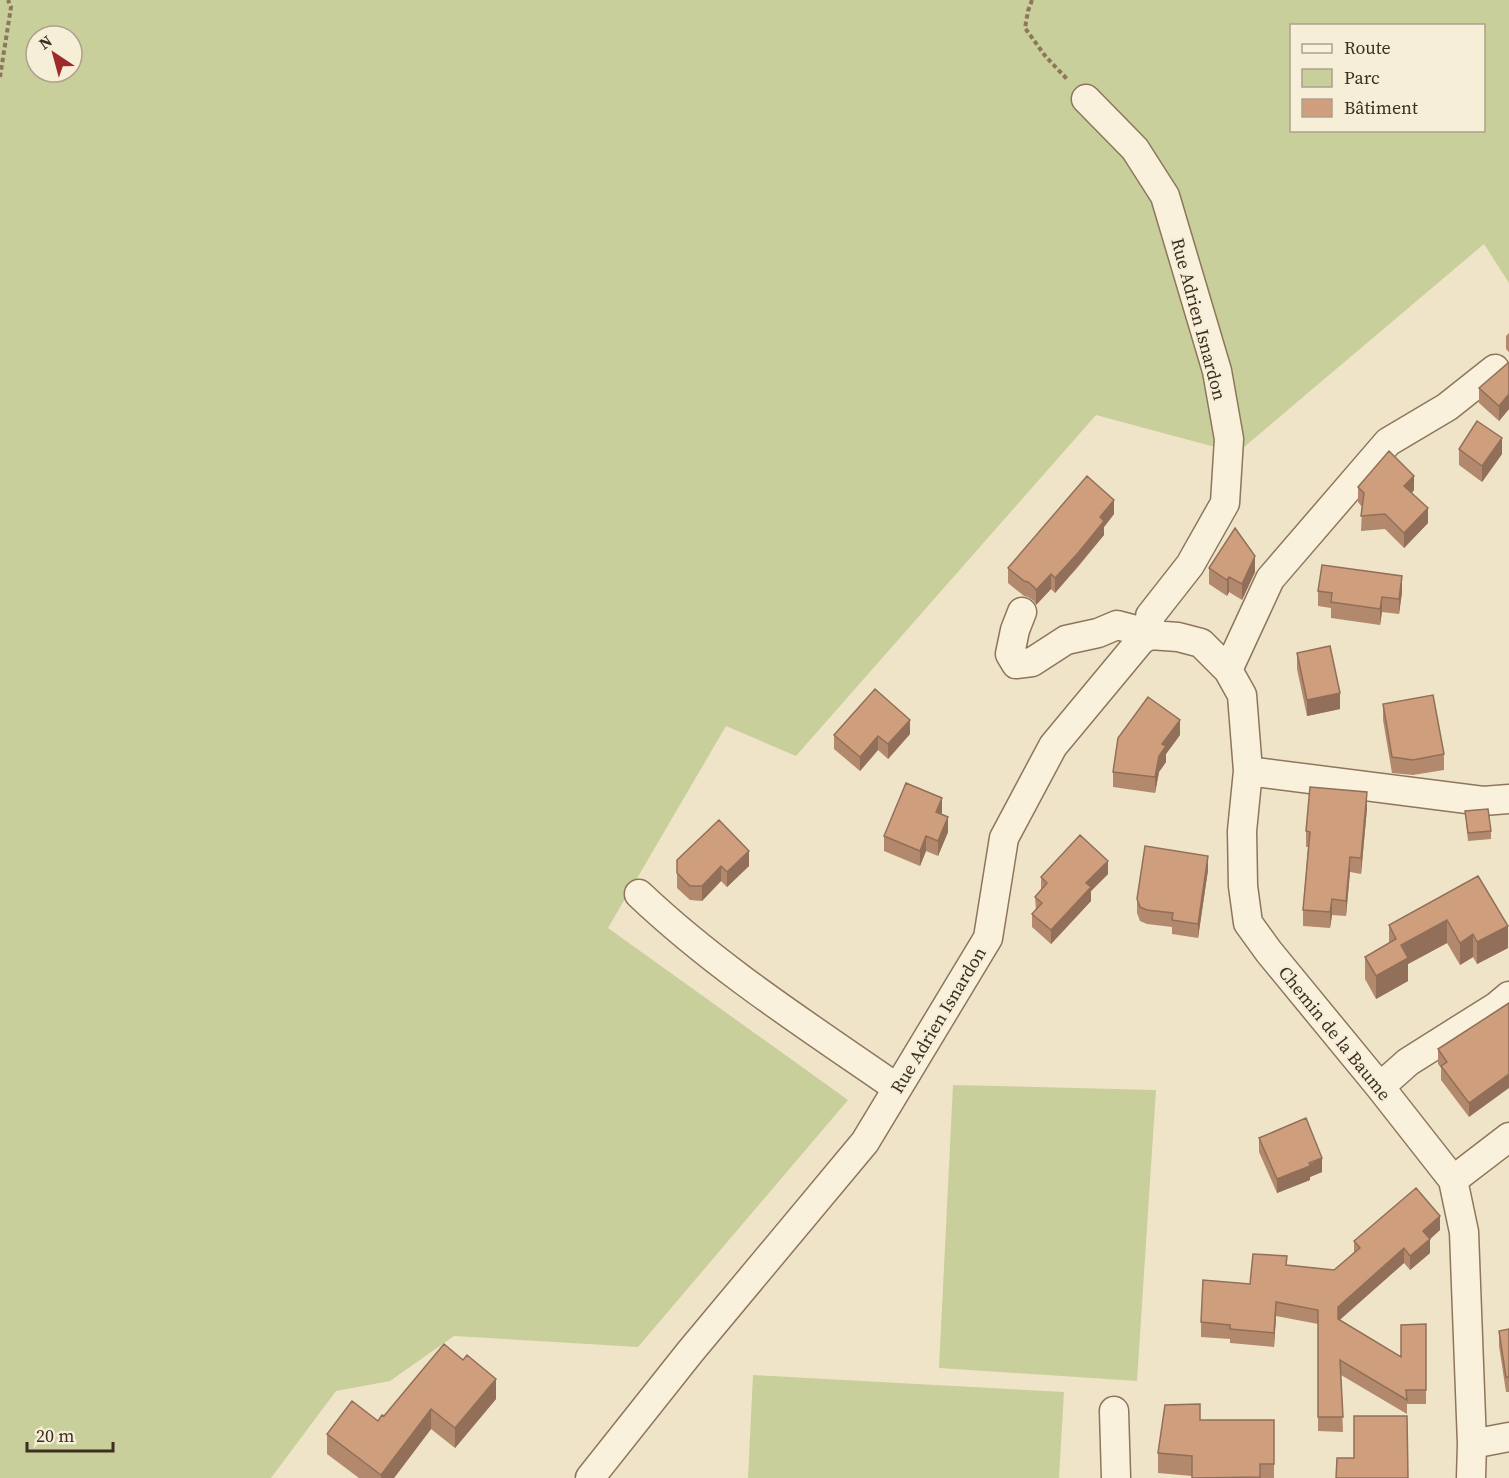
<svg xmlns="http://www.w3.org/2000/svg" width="1509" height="1478" font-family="'Source Serif 4',serif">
<rect width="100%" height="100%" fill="#f0e4c8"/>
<path fill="#c9cf9b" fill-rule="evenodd" d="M0 0H1509V283L1484 244 1237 453 1096 415 796 756 726 726 608 928 848 1100 638 1347 454 1336 390 1381 336 1391 271 1478H0ZM1292 26H1484V130H1292ZM36 36H72V72H36Z
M953 1085 1156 1090 1137 1381 939 1368Z
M753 1375 1064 1392 1059 1478H748Z"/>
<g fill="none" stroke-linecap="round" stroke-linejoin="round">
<defs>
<path id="minor" d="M1086 99 1135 149 1165 196 1217 371 1229 439 1225 503 1190 565 1150 616V635
M1022 612 1015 630 1010 654 1016 664 1032 662 1066 640 1098 633 1117 625 1132 629 1141 640
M1150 635 1178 637 1201 643 1228 670 1242 695 1248 771 1242 831 1243 886 1248 923 1269 952 1380 1087 1453 1180 1464 1232 1472 1444 1471 1478
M1228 670 1270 579 1388 442 1447 407 1495 369
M1248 771 1483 801 1509 799
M639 894C717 968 809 1027 897 1088
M1380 1087 1408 1062 1497 1006 1509 996
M1453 1180 1509 1137
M1114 1411 1116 1478
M1472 1444 1509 1437
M590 1478 690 1352 865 1142 988 938 1004 838 1053 746 1141 640 1150 635"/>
</defs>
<use href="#minor" stroke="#8d765c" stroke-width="31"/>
<path stroke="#8d765c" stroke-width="4" stroke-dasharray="4.5 3" stroke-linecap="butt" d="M1032 0 1028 11 1025 28 1046 57 1067 79
M0 77 11 7 8 0"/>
<use href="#minor" stroke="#faf1dc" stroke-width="28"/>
</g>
<path fill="#b2896c" d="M1509 333V352L1506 349V336Z
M1509 364V409L1499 421 1479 403V388Z
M1459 449 1502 454 1482 482 1459 465Z
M1358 487 1414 490 1412 493 1428 523 1404 548 1385 529 1361 531 1362 507 1358 502Z
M1114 514 1104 527V535L1078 567 1055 593 1051 589 1036 605 1034 601 1028 597 1024 596 1008 583V568Z
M1209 568 1255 572 1242 600 1229 592 1227 596 1209 584Z
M1318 591 1402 592 1399 614 1382 612 1380 625 1331 618V608L1318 606Z
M1297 653 1340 709 1307 716 1297 669Z
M1383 704 1444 754V770L1413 775 1392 773 1383 720Z
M910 734 888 759 878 750 860 771 834 749V735Z
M1180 735 1166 754V762L1159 772 1155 793 1113 787V772Z
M1367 808 1361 874 1350 872 1346 916 1332 915 1330 928 1303 926V910L1308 847H1306V831Z
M1465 811 1491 831V839L1468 841Z
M942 813V814L948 832 938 856 926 851 920 866 884 851V836Z
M677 860 749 866 727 887 721 881 702 901 690 900 677 888Z
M1208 870 1198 938 1172 934V927L1147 924 1140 921 1137 913V899Z
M1108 874 1091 891V901L1051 944 1032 927V914L1036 910 1035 897 1041 890V877Z
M1478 876 1508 948 1477 964 1473 957 1460 965 1447 943 1408 964V981L1376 999 1365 979V957L1389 943V925Z
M1509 1003 1469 1117 1441 1080V1068L1438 1064V1049Z
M1259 1138 1322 1172 1310 1177V1180L1277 1193 1259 1152Z
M1440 1230 1430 1239V1253L1410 1270 1404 1263 1340 1320 1401 1357 1426 1324V1404H1407V1414L1341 1375 1343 1432 1318 1431V1324L1276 1316 1274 1347 1230 1343V1339L1201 1337V1322L1250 1284 1287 1265 1334 1270 1354 1252V1241Z
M1509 1329V1392H1506L1499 1346V1331Z
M496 1399 455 1448 431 1429 394 1478H359L327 1454V1434L378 1421 384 1416Z
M1200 1420H1274V1478H1192V1476L1158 1473V1453Z"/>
<path fill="#916f58" d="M1509 394V409L1499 421V406Z
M1502 438V454L1482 482V466Z
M1414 476V490L1404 501V486Z
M1114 500V514L1104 527V535L1055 593V578L1100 517Z
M1428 508V523L1404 548V533Z
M1255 556V572L1242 600V584Z
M1051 574V589L1036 605V590Z
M1402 576V592L1399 614V599Z
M1229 577V592L1227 596V580Z
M1382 597V612L1380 625V609Z
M1340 693V709L1307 716V700Z
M910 720V734L888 759V744Z
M1180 720V735L1166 754V762L1159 772 1155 793V777L1162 744Z
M878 736V750L860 771V757Z
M1367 792V808L1361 874V858Z
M942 798V813L936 827V812Z
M948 817V832L938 856V841Z
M926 836V851L920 866V851Z
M749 851V866L727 887V872Z
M1208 856V870L1198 938V924Z
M1350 857V872L1346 916V901Z
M1108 861V874L1091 891V901L1051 944V930L1086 883Z
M721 866V881L702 901V886Z
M1332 899V915L1330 928V912Z
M1447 920V943L1408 964V981L1376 999V976L1401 945Z
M1508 926V948L1477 964V942Z
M1473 934V957L1460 965V943Z
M1509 1074V1088L1469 1117V1103Z
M1322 1158V1172L1310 1177V1180L1277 1193V1179Z
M1440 1216V1230L1430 1239V1253L1410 1270V1256L1423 1231Z
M1404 1248V1263L1338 1321V1307Z
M1276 1302V1316L1274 1347V1333Z
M496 1379V1399L455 1448V1428Z
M431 1409V1429L394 1478H381V1475Z"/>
<path fill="#cf9f7d" stroke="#916f58" stroke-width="1.5" d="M1508 363 1509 364V394L1499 406 1479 388Z
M1477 421 1502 438 1482 466 1459 449Z
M1389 451 1414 476 1404 486 1428 508 1404 533 1385 514 1361 516 1364 493 1358 487Z
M1087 476 1114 500 1100 517 1104 521 1078 553 1055 578 1051 574 1036 590 1034 587 1028 582 1024 581 1008 568Z
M1235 528 1255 556 1242 584 1229 577 1227 580 1209 568Z
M1322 565 1402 576 1399 599 1382 597 1380 609 1331 602 1332 593 1318 591Z
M1330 646 1340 693 1307 700 1297 653Z
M875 689 910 720 888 744 878 736 860 757 834 735Z
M1433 695 1444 754 1413 760 1392 757 1383 704Z
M1148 697 1180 720 1162 744 1166 746 1159 756 1155 777 1113 772 1118 738Z
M906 783 942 798 936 812 948 817 938 841 926 836 920 851 884 836Z
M1310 787 1367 792 1361 858 1350 857 1346 901 1332 899 1330 912 1303 910 1310 832 1306 831Z
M1488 809 1491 831 1468 833 1465 811Z
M719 820 749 851 727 872 721 866 702 886H690L677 873V860Z
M1080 835 1108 861 1086 883 1091 887 1051 930 1032 914 1042 903 1035 897 1047 883 1041 877Z
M1145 846 1208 856 1198 924 1172 920 1173 913 1147 910 1140 907 1137 899Z
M1478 876 1508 926 1477 942 1473 934 1460 943 1447 920 1401 945 1408 958 1376 976 1365 957 1396 939 1389 925Z
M1509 1003V1074L1469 1103 1441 1066 1447 1062 1438 1049Z
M1306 1118 1322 1158 1309 1163 1310 1166 1277 1179 1259 1138Z
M1416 1188 1440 1216 1423 1231 1430 1239 1410 1256 1404 1248 1338 1307V1319L1401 1357V1325L1426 1324V1390H1406L1407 1400 1340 1360 1343 1417H1318V1310L1276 1302 1274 1333 1230 1329V1325L1201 1322 1203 1280 1250 1284 1253 1254 1287 1256 1286 1265 1334 1270 1360 1248 1354 1241Z
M1509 1329V1377H1506L1499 1331Z
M444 1344 463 1360 467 1355 496 1379 455 1428 431 1409 381 1475 327 1434 352 1401 378 1421 382 1415 384 1416Z
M1200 1404V1420H1274V1464H1260V1477L1192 1478V1456L1158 1453 1165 1405Z
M1354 1416H1407L1408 1478H1336L1337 1458H1354Z"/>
<g text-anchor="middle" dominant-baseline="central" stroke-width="4.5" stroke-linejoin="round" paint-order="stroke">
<g font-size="18" fill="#3d2e20" stroke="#f7eed8">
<text transform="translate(1199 319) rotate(75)">Rue Adrien Isnardon</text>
<text transform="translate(938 1020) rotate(-59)">Rue Adrien Isnardon</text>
<text transform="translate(1335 1033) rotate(51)">Chemin de la Baume</text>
</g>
</g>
<rect x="1290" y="24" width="195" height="108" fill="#f7eed8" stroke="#ada18e" stroke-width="1.5"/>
<rect x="1302" y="44" width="30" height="9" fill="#faf1dc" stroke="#ada18e" stroke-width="1.5"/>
<text x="1344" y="54" font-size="18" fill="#3d2e20">Route</text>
<rect x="1302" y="69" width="30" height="18" fill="#c9cf9b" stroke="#ada18e" stroke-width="1.5"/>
<text x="1344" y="84" font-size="18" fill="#3d2e20">Parc</text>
<rect x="1302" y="99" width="30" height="18" fill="#cf9f7d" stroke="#ada18e" stroke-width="1.5"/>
<text x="1344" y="114" font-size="18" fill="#3d2e20">Bâtiment</text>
<g transform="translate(54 54) rotate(324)"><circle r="28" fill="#f7eed8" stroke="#ada18e" stroke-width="1.5"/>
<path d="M0-4.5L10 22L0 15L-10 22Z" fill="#9e2a2b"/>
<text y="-9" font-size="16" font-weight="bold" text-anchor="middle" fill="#3d2e20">N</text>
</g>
<path d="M27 1442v9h86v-9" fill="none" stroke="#3d2e20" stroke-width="3"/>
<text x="36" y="1442" font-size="18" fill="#3d2e20" stroke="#f7eed8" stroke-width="4.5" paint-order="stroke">20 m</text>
</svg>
